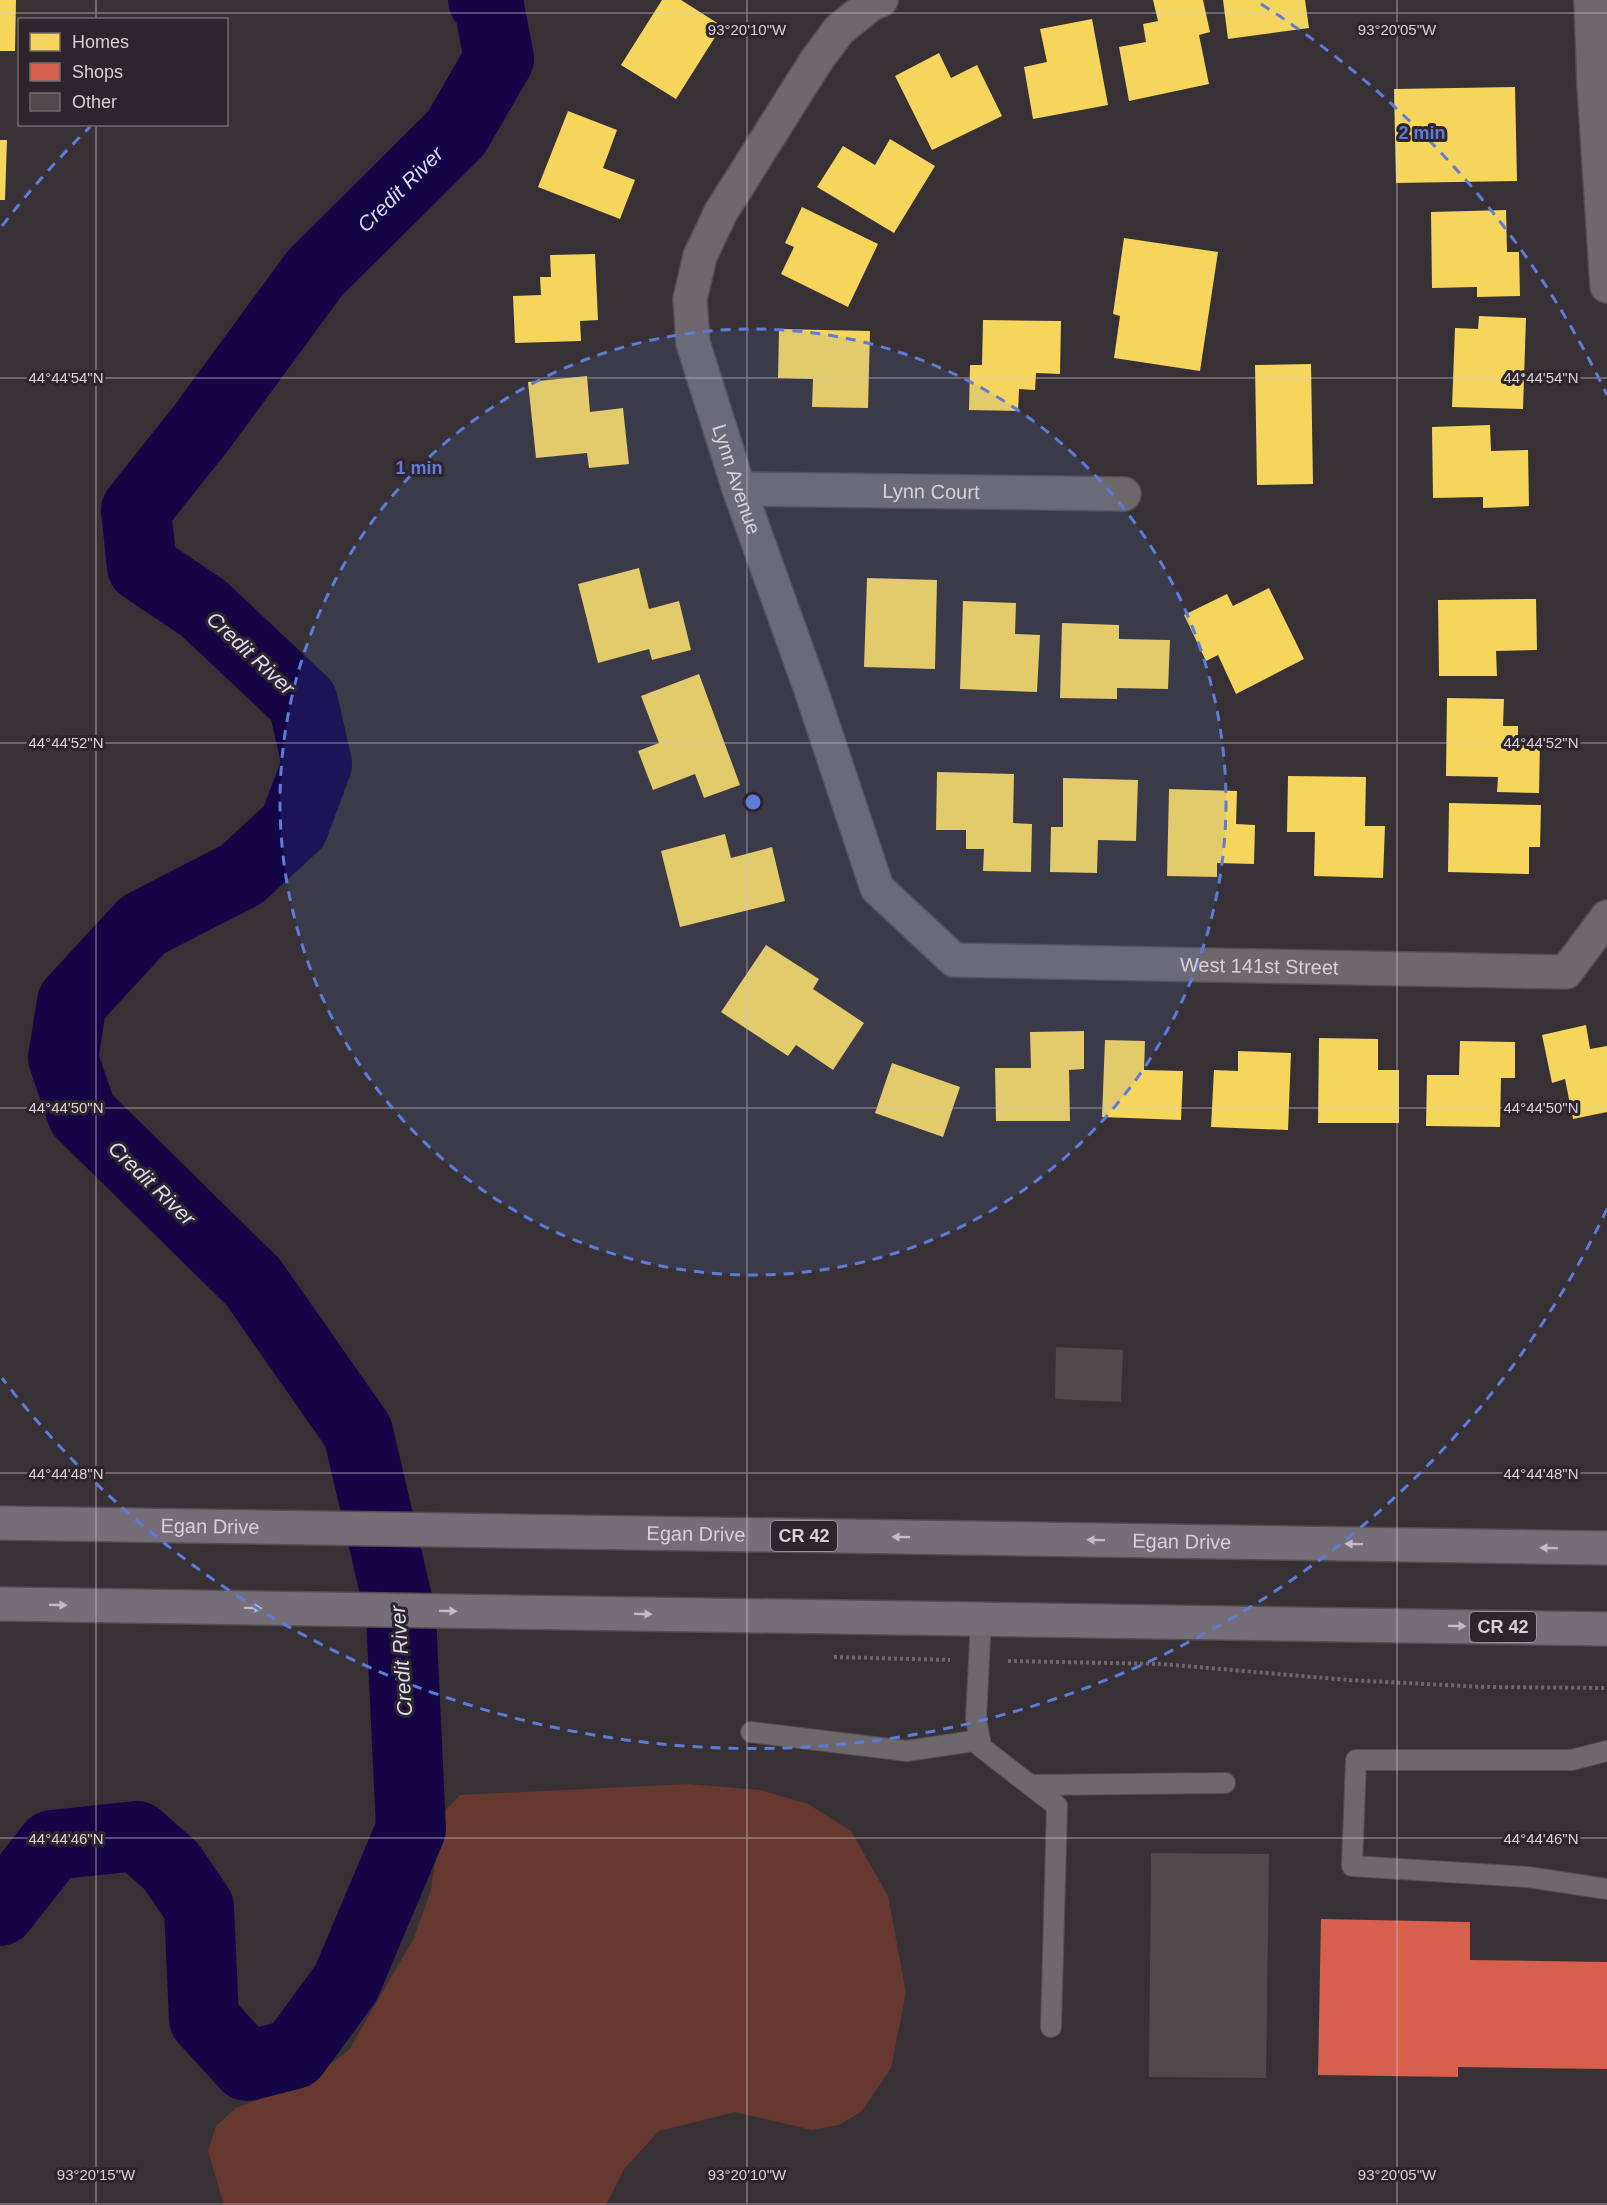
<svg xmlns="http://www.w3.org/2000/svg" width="1607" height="2205" font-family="Arial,sans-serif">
<rect width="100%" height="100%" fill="#373135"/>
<path fill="#673830" d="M688 1784 760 1790 808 1804 851 1831 888 1896 906 1993 891 2068 862 2111 839 2125 812 2130 735 2112 659 2131 624 2169 606 2205H224L208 2151 216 2126 236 2108 309 2080 349 2050 414 1938 431 1890 442 1814 460 1795Z"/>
<path fill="#f6d55c" d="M0 0H16L15 51H0Z
M662 0H681L722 26 676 99 621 65Z
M1153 0H1203L1210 32 1199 35 1209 84 1129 101 1119 47 1146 42 1143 24 1158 21Z
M1223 0H1305L1309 28 1228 39Z
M1092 19 1108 105 1033 119 1024 67 1047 62 1040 29Z
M939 53 951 78 977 65 1002 116 932 150 895 76Z
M1515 87 1517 181 1396 183 1394 89Z
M568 111 617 130 603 168 635 180 620 219 538 187Z
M890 139 935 166 894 233 817 187 843 146 875 165Z
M0 140H7L5 200H0Z
M802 207 878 244 848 307 781 274 794 247 785 243Z
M1506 210 1507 252H1519L1520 296 1477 297V287L1432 288 1431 212Z
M1124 238 1218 252 1200 371 1114 358 1120 316 1113 314Z
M595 254 598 320 580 321 581 341 515 343 513 296 541 295 540 277H551L550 255Z
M1479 316 1526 318 1523 409 1452 407 1455 328 1478 329Z
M983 320 1061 321 1060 374 1036 373 1035 390 1019 389 1018 411 969 410 970 365H982Z
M779 329 870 331 868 408 812 407 813 379 778 378Z
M1311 364 1313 484 1257 485 1255 365Z
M587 376 590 412 623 408 629 464 589 468 587 453 536 458 528 382Z
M1490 425 1491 451 1528 450 1529 506 1483 508V497L1433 498 1432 427Z
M639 568 649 609 679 601 691 650 652 660 649 649 598 663 578 584Z
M867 578 937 580 935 669 864 667Z
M1269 588 1304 659 1236 694 1218 655 1206 661 1184 615 1227 594 1233 606Z
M1536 599 1537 650 1496 651 1497 676H1439L1438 600Z
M963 601 1016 603 1015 634 1040 635 1037 692 960 689Z
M1062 623 1119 625V639L1170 640 1168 689 1117 688V699L1060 698Z
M699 674 740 785 704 798 695 774 653 790 638 751 659 743 641 696Z
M1447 698 1504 699 1503 726H1518V742H1540L1539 793 1497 792 1498 777 1446 776Z
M937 772 1014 774 1013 823 1032 824 1031 872 983 871 984 849H966V830H936Z
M1288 776 1366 777 1365 826H1385L1383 878 1314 876 1315 832H1287Z
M1063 778 1138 780 1136 841 1098 840 1097 873 1050 872 1051 827H1063Z
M1169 789 1237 791 1236 824 1255 825 1254 864 1217 863V877L1167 876Z
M1449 803 1541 805 1540 847H1529V874L1448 872Z
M725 834 731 858 772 847 785 901 680 927 661 851Z
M766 945 819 979 813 989 864 1023 833 1070 796 1045 788 1056 721 1012Z
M1586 1025 1590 1049 1607 1046V1112L1573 1119 1565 1079 1552 1083 1542 1035Z
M1084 1031V1069L1069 1070 1070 1121H996L995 1068H1031L1030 1032Z
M1319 1038 1378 1039V1070H1399V1123H1318Z
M1105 1040 1145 1041 1144 1070 1183 1071 1181 1120 1102 1117Z
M1460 1041 1515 1042V1078H1501L1500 1127 1426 1126 1427 1075H1459Z
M1238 1051 1291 1053 1288 1130 1211 1127 1214 1070 1238 1071Z
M892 1063 960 1087 943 1137 875 1113Z"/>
<path fill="#d6604d" d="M1321 1919 1470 1922V1960L1607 1962V2069L1458 2067V2077L1318 2075Z"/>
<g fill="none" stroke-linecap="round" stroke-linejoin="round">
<path stroke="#140646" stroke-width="70" id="s1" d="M0 1911 52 1845 137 1836 171 1866 199 1907 204 2019 247 2066 294 2054 346 1983 411 1829 401 1616 358 1432 253 1282 82 1114 63 1058 72 1002 143 925 242 874 294 826 317 764 303 702 203 608 142 567 136 510 202 427 315 273 456 133 499 59 489 6 483 0"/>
</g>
<path fill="#4e494b" d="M1056 1347 1123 1350 1121 1402 1055 1399Z
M1151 1853 1269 1854 1266 2078 1149 2077Z"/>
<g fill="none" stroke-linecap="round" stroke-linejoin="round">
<defs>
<path id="lane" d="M981 1620 976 1718 981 1747 1057 1806 1051 2027
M751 1732 907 1751 980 1740
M1607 1751 1572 1760H1356L1352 1866 1528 1877 1607 1889
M1032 1785 1225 1783"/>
<g id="street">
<path id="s2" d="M881 0 871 4 839 30 816 61 721 212 700 256 690 299 693 343 739 489 810 687 877 888 954 960 1566 972 1607 917"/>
<path d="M1591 0 1594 86 1607 286"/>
<path id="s3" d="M739 489 1124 494"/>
</g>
<g id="highway">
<path id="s4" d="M0 1523 1607 1548"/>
<path d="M0 1604 1607 1629"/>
</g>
</defs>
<use href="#lane" stroke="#534e51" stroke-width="22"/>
<use href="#street" stroke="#534e51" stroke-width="36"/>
<use href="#highway" stroke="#534e51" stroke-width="36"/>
<path stroke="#6c686b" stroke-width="4" stroke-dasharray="3 3" stroke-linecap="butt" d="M834 1657 950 1660
M1008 1661 1162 1664 1348 1680 1485 1687 1607 1688"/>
<use href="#lane" stroke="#6d686b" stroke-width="20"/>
<use href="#street" stroke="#6d686b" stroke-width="33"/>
<use href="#highway" stroke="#756d78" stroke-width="33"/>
</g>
<defs><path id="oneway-solid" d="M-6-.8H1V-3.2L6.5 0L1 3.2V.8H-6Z" transform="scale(1.5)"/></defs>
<g fill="#c3bdc3">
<use href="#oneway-solid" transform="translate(901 1537) rotate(-179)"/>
<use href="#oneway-solid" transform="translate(1096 1540) rotate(-179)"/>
<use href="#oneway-solid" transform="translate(1354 1544) rotate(-179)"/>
<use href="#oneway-solid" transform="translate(1549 1548) rotate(-179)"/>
<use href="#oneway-solid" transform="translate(58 1605) rotate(1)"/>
<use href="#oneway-solid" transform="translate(253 1608) rotate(1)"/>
<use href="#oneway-solid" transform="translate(448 1611) rotate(1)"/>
<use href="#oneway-solid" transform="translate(643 1614) rotate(1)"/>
<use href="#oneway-solid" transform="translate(1457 1626) rotate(1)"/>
</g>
<path fill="none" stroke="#d7d1d6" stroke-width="1.5" stroke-opacity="0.45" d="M96 0V20M747 0V2205M1397 0V2205M0 13H1607M96 124V2205M0 378H1607M0 743H1607M0 1108H1607M0 1473H1607M0 1838H1607M0 2204H1607"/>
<circle cx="753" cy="802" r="473" fill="#5e7cd7" fill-opacity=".12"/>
<g fill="none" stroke="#5e7cd7" stroke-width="3" stroke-dasharray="10 8">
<circle cx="753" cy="802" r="473"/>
<path d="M1607 1209A946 946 0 0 1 2 1378M2 226A946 946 0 0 1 90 127M1261 4A946 946 0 0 1 1607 395"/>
</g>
<g text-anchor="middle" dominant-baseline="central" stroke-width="6" stroke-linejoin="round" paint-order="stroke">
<g fill="#2e252c" stroke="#a49da3" stroke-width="1.5">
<rect x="771" y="1521" width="66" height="30" rx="4.5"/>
<rect x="1470" y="1612" width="66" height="30" rx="4.5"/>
</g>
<g font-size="18" font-weight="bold" fill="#d7d1d6">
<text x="804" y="1536">CR 42</text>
<text x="1503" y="1627">CR 42</text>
</g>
<g font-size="20" fill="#d7d1d6" stroke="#2e252c">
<text stroke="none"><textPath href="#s2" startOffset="549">Lynn Avenue</textPath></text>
<text stroke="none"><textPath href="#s3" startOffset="192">Lynn Court</textPath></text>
<text stroke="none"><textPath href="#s2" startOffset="1392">West 141st Street</textPath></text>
<text stroke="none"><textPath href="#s4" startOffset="210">Egan Drive</textPath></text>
<text stroke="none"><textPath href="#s4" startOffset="696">Egan Drive</textPath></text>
<text stroke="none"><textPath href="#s4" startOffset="1182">Egan Drive</textPath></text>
</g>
<g font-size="21" font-style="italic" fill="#d9ddf2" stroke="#2e252c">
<text stroke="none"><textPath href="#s1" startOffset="2786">Credit River</textPath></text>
<text transform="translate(251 653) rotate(43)">Credit River</text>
<text transform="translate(152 1183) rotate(44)">Credit River</text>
<text transform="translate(401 1661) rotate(-94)">Credit River</text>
</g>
</g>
<g font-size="15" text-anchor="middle" fill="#d7d1d6" stroke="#2e252c" stroke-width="6" stroke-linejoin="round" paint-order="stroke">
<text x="747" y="35">93°20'10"W</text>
<text x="1397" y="35">93°20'05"W</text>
<text x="66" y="383">44°44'54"N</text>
<text x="1541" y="383">44°44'54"N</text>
<text x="66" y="748">44°44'52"N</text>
<text x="1541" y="748">44°44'52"N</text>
<text x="66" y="1113">44°44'50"N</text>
<text x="1541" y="1113">44°44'50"N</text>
<text x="66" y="1479">44°44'48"N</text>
<text x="1541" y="1479">44°44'48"N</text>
<text x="66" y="1844">44°44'46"N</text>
<text x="1541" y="1844">44°44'46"N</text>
<text x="96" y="2180">93°20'15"W</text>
<text x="747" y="2180">93°20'10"W</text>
<text x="1397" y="2180">93°20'05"W</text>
</g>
<circle cx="753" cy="802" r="9" fill="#5e7cd7" stroke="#2e252c" stroke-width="3"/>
<g font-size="18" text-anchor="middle" font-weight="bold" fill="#5e7cd7" stroke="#2e252c" stroke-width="6" stroke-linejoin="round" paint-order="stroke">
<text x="1422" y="139">2 min</text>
<text x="419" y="474">1 min</text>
</g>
<rect x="18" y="18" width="210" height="108" fill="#2e252c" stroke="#726a70" stroke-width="1.5"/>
<rect x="30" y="33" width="30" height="18" fill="#f6d55c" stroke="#726a70" stroke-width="1.5"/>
<text x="72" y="48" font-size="18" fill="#d7d1d6">Homes</text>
<rect x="30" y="63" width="30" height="18" fill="#d6604d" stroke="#726a70" stroke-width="1.5"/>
<text x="72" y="78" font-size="18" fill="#d7d1d6">Shops</text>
<rect x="30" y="93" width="30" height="18" fill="#4e494b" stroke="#726a70" stroke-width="1.5"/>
<text x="72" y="108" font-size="18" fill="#d7d1d6">Other</text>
</svg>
